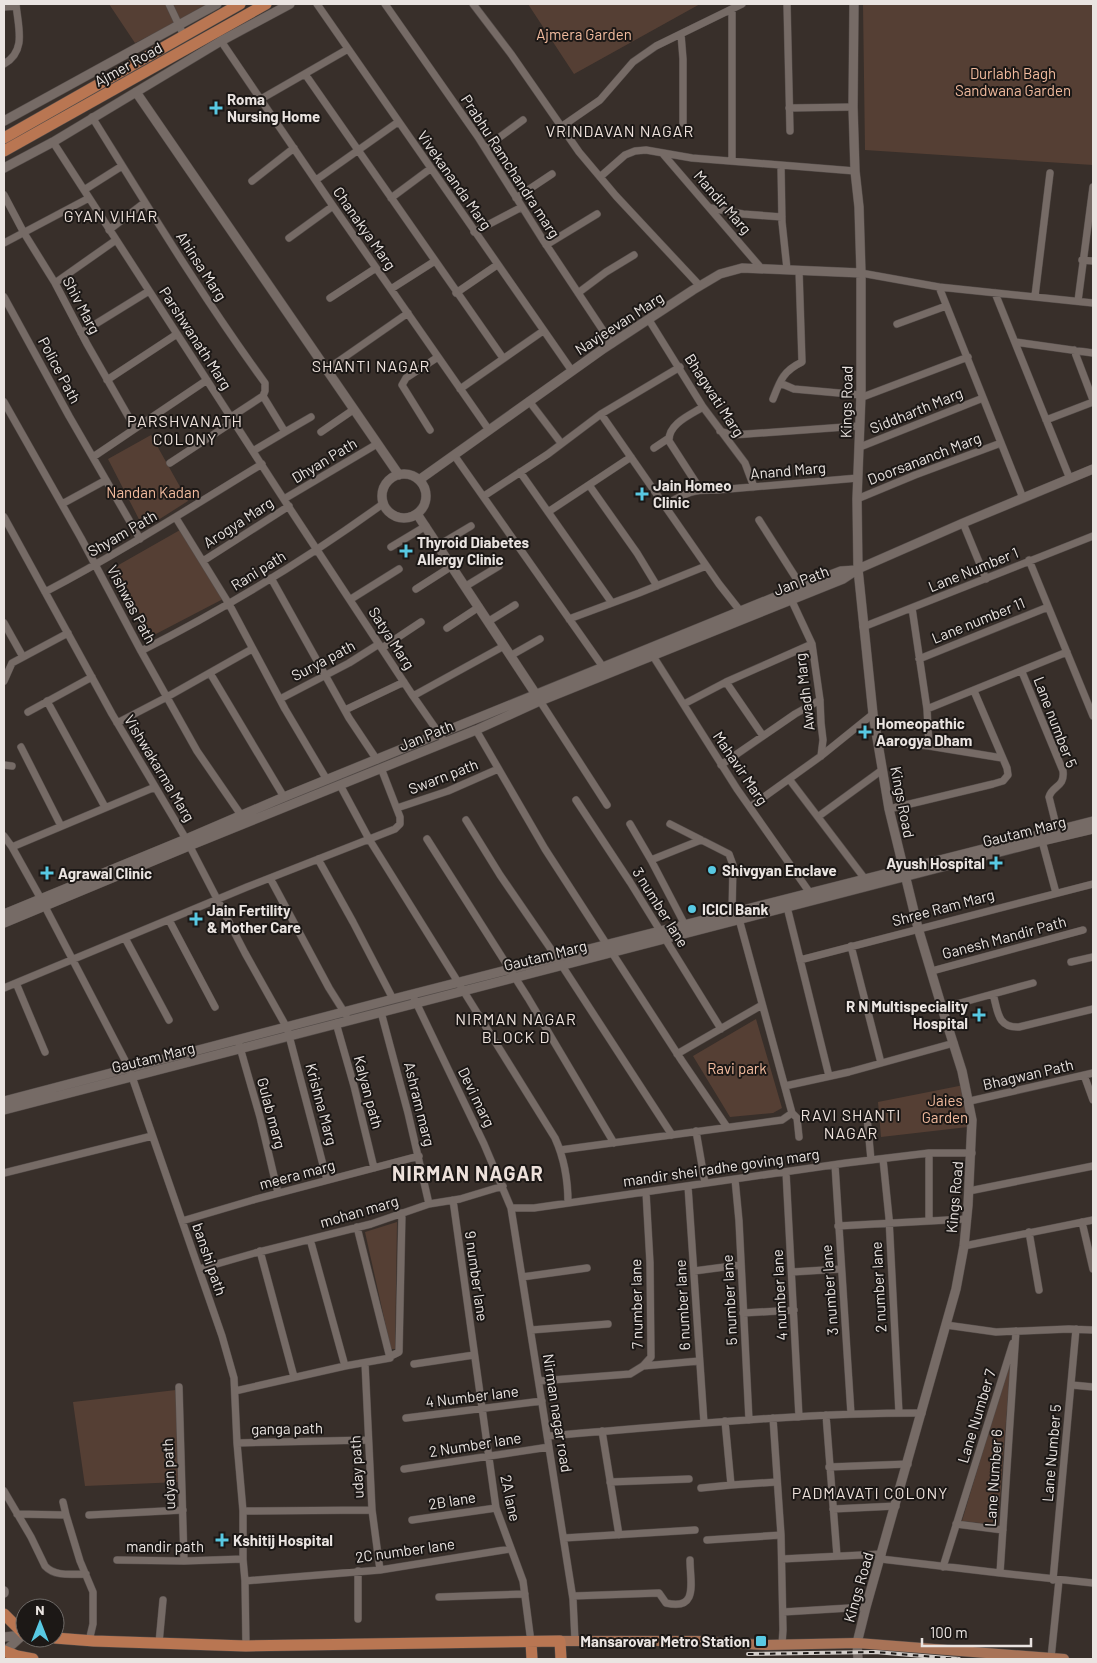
<svg xmlns="http://www.w3.org/2000/svg" width="1097" height="1663" font-family="Barlow,sans-serif">
<rect width="100%" height="100%" fill="#382f2a"/>
<path fill="#553f34" d="M109 4H214L135 43Z
M528 4H700L574 74Z
M863 4H1093V165L865 150Z
M151 435 188 501 144 529 108 459Z
M180 530 223 599 152 636 115 567Z
M756 1019 782 1108 773 1113 730 1117 693 1056Z
M969 1084 968 1127 881 1137 878 1102Z
M397 1222 395 1349H391L365 1232Z
M1011 1357 998 1525 962 1521Z
M176 1390 180 1482 85 1486 73 1402Z"/>
<g fill="none" stroke-linecap="round" stroke-linejoin="round">
<defs>
<path id="minor" d="M169 4 184 36
M317 4 572 371
M385 4 478 137 543 240 612 344
M473 4 511 54 579 152 616 196 700 286
M787 4 790 131
M4 7 16 6
M732 9V160
M681 34 683 59V123
M221 41 333 206 489 430
M4 64C27 51 18 27 16 4
M305 74 503 358
M261 99 348 49
M789 108 853 107
M92 117C148 207 203 298 265 383V391L263 396 231 417
M561 127 600 100 633 62 656 46 742 4
M53 142 294 515 413 696 445 742
M485 148 523 120
M663 154 761 268
M781 166 782 222 787 269
M600 177 625 155 635 151 646 150 692 158 855 171
M316 180 398 122
M252 181 294 148
M84 190 122 166
M4 195 24 233 55 283 87 344 135 428
M391 198 430 169
M516 198 552 174
M711 208 743 214 782 217
M109 230 144 203
M474 232 522 207
M289 238 333 206
M4 243 89 198
M546 245 597 214
M1082 260 1093 261
M861 273 939 287 1093 303
M55 283 116 240
M939 287 1023 498
M391 289 435 261
M456 293 497 265
M578 293 606 272 634 255
M995 293 1070 479
M1035 296 1050 173
M4 297 69 416 140 539
M330 298 376 268
M1078 301 1093 187
M649 320 703 407 745 463 754 487
M897 324 946 306
M81 333 149 291
M1015 342 1093 353
M1074 350 1093 400
M326 370 408 313
M107 380 177 334
M780 383 794 389 861 395
M460 389 543 331
M860 398 968 357
M773 399C780 381 783 371 802 362L799 270
M529 401 561 443
M4 402 81 538 141 651 197 751 241 815
M601 414 719 584 741 612
M1046 420 1093 402
M430 430 402 385 406 378 438 357
M720 431 733 435 859 426
M285 432 311 417
M321 432 353 410
M860 447 983 398
M654 448 669 438
M253 451 285 432 263 396
M454 455 603 667
M93 457 207 380
M170 463 234 421
M520 472 612 603
M589 485 637 553 657 586
M700 489 669 441C668 424 690 415 703 407
M484 496 548 454 601 414 680 367
M284 499 377 444
M857 499 915 475 1001 443
M62 504 106 480
M665 505C686 493 692 489 717 490L858 478
M548 512 631 457
M4 517 112 714 186 839 245 953 287 1028 327 1180
M176 518 229 604 285 709 327 780
M759 520 803 589
M963 523 986 579
M439 545 471 526
M391 547 426 526
M1029 560 1093 716
M203 561 289 506
M271 578 349 718 377 760
M466 586 499 566
M416 589 452 566
M45 592C119 553 190 508 262 464
M351 599 399 569
M791 599 812 644 820 700 821 723 823 740 821 756
M912 608 927 709 929 746
M569 619 639 593 706 566
M489 621 515 605
M4 623 23 657
M863 627 1093 536
M447 628 479 607
M382 648 421 622
M141 651C226 608 307 559 384 503
M510 656 540 639
M653 656 737 789 810 893
M919 659 1048 607
M1022 672 1063 771C1065 788 1052 785 1049 797L1058 833
M210 673 284 797
M4 681 12 663 68 633
M726 682 763 736
M413 696 504 646
M280 699 349 663 379 644
M47 701 105 807
M540 701 607 805
M684 704 726 682 812 644
M927 709 1067 652
M345 710 404 682
M28 712 92 677
M117 723 167 697 252 649
M476 730 545 849 682 1061 727 1127
M878 741 929 746 1002 758
M21 747 61 826
M4 765 12 766
M721 765 795 714 820 700
M789 779 865 879
M340 785 369 839 555 1138C565 1160 568 1180 568 1203
M576 800 630 882 721 1029
M750 807 821 756 873 714
M397 808 448 791 498 769
M889 809 993 784 1003 781 1008 775 1007 768 974 691
M819 816 882 770
M466 820 500 875 557 958 672 1135
M630 824 651 860 685 925
M670 824 729 854 733 865 732 913
M4 836 12 847 41 899 129 1068 222 1336 234 1378 237 1443 243 1511V1559L245 1581 246 1646
M427 839 528 998 614 1143
M1042 841 1056 893
M12 847 155 787
M318 859 353 922 393 999
M651 860 701 840
M270 878 329 988 346 1015
M787 907 829 1076
M169 920 215 1007
M125 938 169 1020
M851 946 881 1063
M800 960 1093 884
M1071 962 1093 957
M932 971 1083 930
M16 983 45 1052
M4 988 247 887 395 829 400 824V817L381 768
M412 994 484 1144 511 1208 573 1599 575 1641
M993 994C998 1011 997 1028 1019 1027L1093 1009
M942 1008 1033 983
M381 1012 408 1113 429 1204
M336 1023 354 1086 374 1168
M239 1044 260 1117 278 1193
M677 1054 762 1005
M1084 1075 1093 1100
M785 1086 849 1072 954 1043
M970 1101 1093 1073
M792 1113 797 1118 799 1137
M867 1117 871 1160
M696 1131 705 1183
M560 1150 782 1120 792 1113 739 919
M883 1159 889 1218 899 1413
M835 1165 851 1414
M786 1172 799 1417
M4 1173 152 1136
M735 1179 739 1221 749 1420
M688 1186 704 1423
M969 1191 1093 1166
M453 1200 496 1508 523 1581 531 1642
M511 1208H534L846 1163 929 1153H972
M182 1221 253 1200 419 1156
M929 1221V1153
M1082 1222 1093 1269
M838 1226 966 1219
M1029 1232 1039 1290
M310 1239 345 1366
M964 1246 1093 1220
M260 1251 294 1377
M199 1269 255 1253 371 1224 429 1204 460 1199 503 1186
M694 1271 740 1265
M792 1272 841 1269
M522 1277 587 1268
M743 1313 794 1310
M946 1325 996 1332 1069 1329 1093 1330
M531 1330 608 1324
M1016 1331 1000 1573 1093 1583
M389 1357 399 1352 402 1213
M365 1363 372 1510 380 1570
M414 1364 474 1355
M643 1366 699 1361
M539 1381 630 1374 643 1366 651 1357 650 1263 646 1192
M1072 1385 1093 1387
M179 1387 184 1561
M235 1391 345 1366 390 1358 357 1227
M826 1415 837 1556
M406 1418 542 1401
M773 1418 781 1535 783 1630 782 1644
M725 1421 731 1485 777 1482
M602 1431 619 1535
M548 1436C672 1426 797 1413 922 1413
M237 1443 368 1440
M829 1467 908 1464
M404 1469 549 1447
M610 1482 689 1479
M701 1488 731 1485
M4 1491 31 1537 45 1566C55 1577 72 1574 86 1574
M63 1502 66 1515 80 1561 93 1592V1624L89 1641
M833 1509 896 1506
M243 1511 372 1510
M17 1514 66 1515
M89 1515 183 1510
M412 1520 496 1508
M956 1524 1003 1530
M564 1538 695 1530
M707 1540 781 1535
M782 1559 882 1554
M881 1559 1000 1573
M117 1560 184 1561 243 1559
M943 1567 1013 1343
M358 1571V1619
M1053 1580 1076 1329
M245 1581 380 1570 510 1549
M573 1596 659 1593 666 1603C699 1611 690 1582 690 1560
M439 1597 525 1594
M783 1612 866 1607
M159 1643 163 1600
M1051 1658 1059 1580"/>
<path id="tertiary" d="M854 4 853 107 855 171 859 207 861 273V395L857 499 858 569 873 714 889 809 918 928 942 1008 962 1071 972 1120 968 1205 964 1246 956 1289 866 1607 857 1643 858 1659
M136 92 399 475
M4 121 217 4
M4 168 53 142 221 41 290 4
M382 496a22 22 0 1 1 44 0a22 22 0 1 1-44 0Z
M419 480 603 349 693 290 720 274 742 268 861 273
M417 514 539 699
M4 914 186 839 284 797 802 586 841 571 856 570
M4 923 189 846 476 730 540 701 843 579 858 569 963 523 1093 469
M4 1101 393 999 1093 821
M4 1110 1042 841 1093 829
M4 1591V1593
M4 1637 23 1635
M4 1652 23 1635"/>
<path id="primary" d="M560 1641H697L766 1645 857 1643 1064 1659"/>
<path id="trunk" d="M4 138 240 4
M4 151 266 4
M4 1614 25 1635
M55 1638 94 1641 246 1646 560 1641 561 1659
M531 1642 532 1659
M4 1651 17 1656 33 1659"/>
</defs>
<use href="#minor" stroke="#544c49" stroke-width="8"/>
<use href="#tertiary" stroke="#544c49" stroke-width="10"/>
<use href="#primary" stroke="#544c49" stroke-width="11"/>
<use href="#trunk" stroke="#544c49" stroke-width="12"/>
<use href="#minor" stroke="#766b66" stroke-width="7"/>
<use href="#tertiary" stroke="#766b66" stroke-width="9"/>
<use href="#primary" stroke="#a87357" stroke-width="10"/>
<use href="#trunk" stroke="#b97652" stroke-width="11"/>
<defs>
<path id="rail" d="M748 1654 875 1652 959 1659"/>
</defs>
<use href="#rail" stroke="#d2ccc8" stroke-width="4"/>
<use href="#rail" stroke="#1c1816" stroke-width="2" stroke-dasharray="5.5" stroke-linecap="butt"/>
</g>
<g fill="#58c9e3" stroke="#1c1816" stroke-width="2">
<path d="M213.5 100.5h5v5h5v5h-5v5h-5v-5h-5v-5h5z"/>
<path d="M639.5 486.5h5v5h5v5h-5v5h-5v-5h-5v-5h5z"/>
<path d="M403.5 543.5h5v5h5v5h-5v5h-5v-5h-5v-5h5z"/>
<path d="M862.5 724.5h5v5h5v5h-5v5h-5v-5h-5v-5h5z"/>
<path d="M993.5 855.5h5v5h5v5h-5v5h-5v-5h-5v-5h5z"/>
<circle cx="712" cy="870" r="5"/>
<path d="M44.5 865.5h5v5h5v5h-5v5h-5v-5h-5v-5h5z"/>
<circle cx="692" cy="909" r="5"/>
<path d="M193.5 911.5h5v5h5v5h-5v5h-5v-5h-5v-5h5z"/>
<path d="M976.5 1007.5h5v5h5v5h-5v5h-5v-5h-5v-5h5z"/>
<path d="M219.5 1532.5h5v5h5v5h-5v5h-5v-5h-5v-5h5z"/>
<rect x="755" y="1635" width="12" height="12" rx="2.5"/>
</g>
<g text-anchor="middle" dominant-baseline="central" stroke-width="4" stroke-linejoin="round" paint-order="stroke">
<g font-size="15" fill="#f2bb9e" stroke="#1c1816">
<text x="584" y="34">Ajmera Garden</text>
<text x="1013" y="73">Durlabh Bagh<tspan x="1013" dy="17">Sandwana Garden</tspan></text>
<text x="153" y="492">Nandan Kadan</text>
<text x="737" y="1068">Ravi park</text>
<text x="945" y="1100">Jaies<tspan x="945" dy="17">Garden</tspan></text>
</g>
<g font-size="15" fill="#eae4e1" stroke="#1c1816">
<text transform="translate(128 64) rotate(-29)">Ajmer Road</text>
<text transform="translate(511 166) rotate(57)">Prabhu Ramchandra marg</text>
<text transform="translate(455 180) rotate(55)">Vivekananda Marg</text>
<text transform="translate(723 202) rotate(49)">Mandir Marg</text>
<text transform="translate(365 228) rotate(55)">Chanakya Marg</text>
<text transform="translate(202 266) rotate(57)">Ahinsa Marg</text>
<text transform="translate(82 305) rotate(62)">Shiv Marg</text>
<text transform="translate(619 323) rotate(-33)">Navjeevan Marg</text>
<text transform="translate(196 338) rotate(57)">Parshwanath Marg</text>
<text transform="translate(60 370) rotate(62)">Police Path</text>
<text transform="translate(715 395) rotate(57)">Bhagwati Marg</text>
<text transform="translate(846 402) rotate(-89)">Kings Road</text>
<text transform="translate(916 410) rotate(-22)">Siddharth Marg</text>
<text transform="translate(924 458) rotate(-21)">Doorsananch Marg</text>
<text transform="translate(324 460) rotate(-31)">Dhyan Path</text>
<text transform="translate(788 470) rotate(-5)">Anand Marg</text>
<text transform="translate(238 522) rotate(-33)">Arogya Marg</text>
<text transform="translate(122 533) rotate(-30)">Shyam Path</text>
<text transform="translate(973 569) rotate(-22)">Lane Number 1</text>
<text transform="translate(258 570) rotate(-32)">Rani path</text>
<text transform="translate(801 580) rotate(-21)">Jan Path</text>
<text transform="translate(132 604) rotate(62)">Vishwas Path</text>
<text transform="translate(978 620) rotate(-22)">Lane number 11</text>
<text transform="translate(392 638) rotate(57)">Satya Marg</text>
<text transform="translate(323 660) rotate(-28)">Surya path</text>
<text transform="translate(804 692) rotate(-97)">Awadh Marg</text>
<text transform="translate(1056 722) rotate(69)">Lane number 5</text>
<text transform="translate(426 735) rotate(-22)">Jan Path</text>
<text transform="translate(160 768) rotate(59)">Vishwakarma Marg</text>
<text transform="translate(741 768) rotate(56)">Mahavir Marg</text>
<text transform="translate(443 776) rotate(-21)">Swarn path</text>
<text transform="translate(903 802) rotate(79)">Kings Road</text>
<text transform="translate(1024 831) rotate(-14)">Gautam Marg</text>
<text transform="translate(661 907) rotate(58)">3 number lane</text>
<text transform="translate(943 907) rotate(-15)">Shree Ram Marg</text>
<text transform="translate(1004 937) rotate(-15)">Ganesh Mandir Path</text>
<text transform="translate(545 955) rotate(-14)">Gautam Marg</text>
<text transform="translate(153 1057) rotate(-14)">Gautam Marg</text>
<text transform="translate(1028 1074) rotate(-13)">Bhagwan Path</text>
<text transform="translate(369 1092) rotate(75)">Kalyan path</text>
<text transform="translate(477 1097) rotate(64)">Devi marg</text>
<text transform="translate(322 1104) rotate(75)">Krishna Marg</text>
<text transform="translate(420 1104) rotate(76)">Ashram marg</text>
<text transform="translate(272 1113) rotate(75)">Gulab marg</text>
<text transform="translate(721 1167) rotate(-8)">mandir shei radhe goving marg</text>
<text transform="translate(297 1174) rotate(-15)">meera marg</text>
<text transform="translate(954 1197) rotate(-85)">Kings Road</text>
<text transform="translate(359 1211) rotate(-16)">mohan marg</text>
<text transform="translate(210 1259) rotate(71)">banshi path</text>
<text transform="translate(477 1276) rotate(82)">9 number lane</text>
<text transform="translate(878 1287) rotate(-93)">2 number lane</text>
<text transform="translate(829 1290) rotate(-94)">3 number lane</text>
<text transform="translate(779 1295) rotate(-93)">4 number lane</text>
<text transform="translate(729 1300) rotate(-93)">5 number lane</text>
<text transform="translate(636 1304) rotate(-91)">7 number lane</text>
<text transform="translate(682 1305) rotate(-93)">6 number lane</text>
<text transform="translate(472 1396) rotate(-7)">4 Number lane</text>
<text transform="translate(558 1413) rotate(81)">Nirman nagar road</text>
<text transform="translate(976 1416) rotate(-73)">Lane Number 7</text>
<text transform="translate(287 1428) rotate(-1)">ganga path</text>
<text transform="translate(475 1444) rotate(-9)">2 Number lane</text>
<text transform="translate(1051 1453) rotate(-85)">Lane Number 5</text>
<text transform="translate(356 1467) rotate(-93)">uday path</text>
<text transform="translate(168 1474) rotate(-92)">udyan path</text>
<text transform="translate(993 1478) rotate(-86)">Lane Number 6</text>
<text transform="translate(511 1498) rotate(78)">2A lane</text>
<text transform="translate(452 1500) rotate(-9)">2B lane</text>
<text x="165" y="1546">mandir path</text>
<text transform="translate(405 1550) rotate(-8)">2C number lane</text>
<text transform="translate(858 1587) rotate(-74)">Kings Road</text>
</g>
<g font-size="15" font-weight="bold" fill="#eae4e1" stroke="#1c1816" text-anchor="start">
<text x="227" y="99">Roma<tspan x="227" dy="17">Nursing Home</tspan></text>
<text x="653" y="485">Jain Homeo<tspan x="653" dy="17">Clinic</tspan></text>
<text x="417" y="542">Thyroid Diabetes<tspan x="417" dy="17">Allergy Clinic</tspan></text>
<text x="876" y="723">Homeopathic<tspan x="876" dy="17">Aarogya Dham</tspan></text>
<text x="985" y="863" text-anchor="end">Ayush Hospital</text>
<text x="722" y="870">Shivgyan Enclave</text>
<text x="58" y="873">Agrawal Clinic</text>
<text x="702" y="909">ICICI Bank</text>
<text x="207" y="910">Jain Fertility<tspan x="207" dy="17">&amp; Mother Care</tspan></text>
<text x="968" y="1006" text-anchor="end">R N Multispeciality<tspan x="968" dy="17">Hospital</tspan></text>
<text x="233" y="1540">Kshitij Hospital</text>
<text x="750" y="1641" text-anchor="end">Mansarovar Metro Station</text>
</g>
<g font-size="16" letter-spacing="1" fill="#ede1db" stroke="#1c1816">
<text x="620" y="130">VRINDAVAN NAGAR</text>
<text x="111" y="215">GYAN VIHAR</text>
<text x="371" y="365">SHANTI NAGAR</text>
<text x="185" y="420">PARSHVANATH<tspan x="185" dy="18">COLONY</tspan></text>
<text x="516" y="1018">NIRMAN NAGAR<tspan x="516" dy="18">BLOCK D</tspan></text>
<text x="851" y="1114">RAVI SHANTI<tspan x="851" dy="18">NAGAR</tspan></text>
<text x="870" y="1492">PADMAVATI COLONY</text>
</g>
<g font-size="20" font-weight="bold" letter-spacing="1" fill="#ede1db" stroke="#1c1816">
<text x="468" y="1173">NIRMAN NAGAR</text>
</g>
</g>
<rect width="1097" height="1663" fill="none" stroke="#eae4e1" stroke-width="10"/>
<g transform="translate(40 1623)"><circle r="24" fill="#1c1816" stroke="#6e6a67"/>
<path d="M0-4L9 19L0 12L-9 19Z" fill="#58c9e3"/>
<text y="-8" font-size="14" font-weight="bold" text-anchor="middle" fill="#eae4e1">N</text>
</g>
<path d="M922 1638v8h109v-8" fill="none" stroke="#eae4e1" stroke-width="2.5"/>
<text x="930" y="1638" font-size="15" fill="#eae4e1" stroke="#1c1816" stroke-width="4" paint-order="stroke">100 m</text>
</svg>
